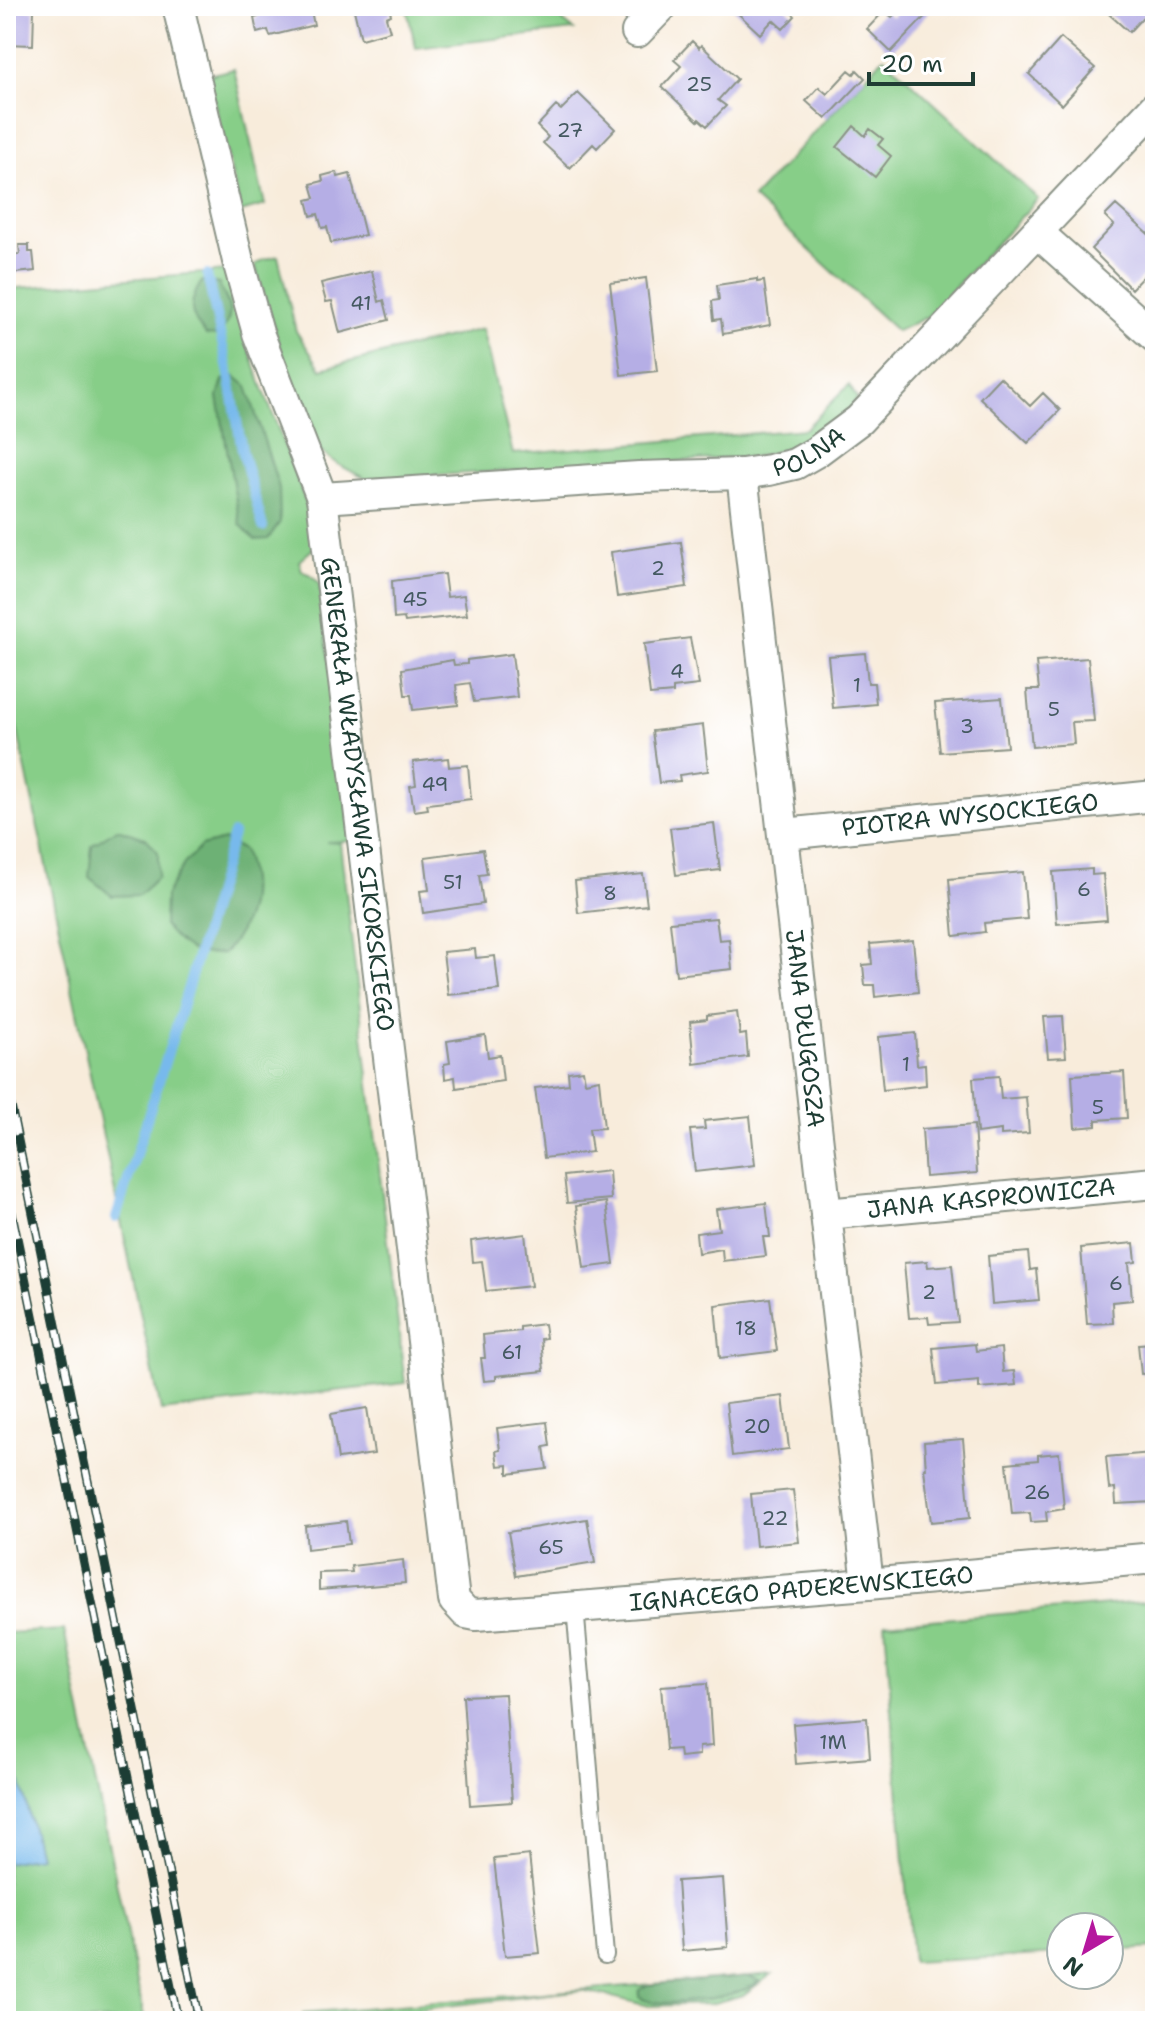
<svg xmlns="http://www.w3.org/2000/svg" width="1161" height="2027" font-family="'Shantell Sans',sans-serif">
<rect width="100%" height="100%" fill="#fff"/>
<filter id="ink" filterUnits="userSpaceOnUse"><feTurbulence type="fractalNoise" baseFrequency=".0125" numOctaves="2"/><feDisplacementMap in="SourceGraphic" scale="16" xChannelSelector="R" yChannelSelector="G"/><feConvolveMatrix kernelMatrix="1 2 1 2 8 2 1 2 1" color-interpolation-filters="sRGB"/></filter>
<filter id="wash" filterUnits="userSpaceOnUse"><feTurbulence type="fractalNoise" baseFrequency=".006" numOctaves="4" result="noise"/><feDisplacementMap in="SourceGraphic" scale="32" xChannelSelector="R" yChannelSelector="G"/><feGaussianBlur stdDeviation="1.8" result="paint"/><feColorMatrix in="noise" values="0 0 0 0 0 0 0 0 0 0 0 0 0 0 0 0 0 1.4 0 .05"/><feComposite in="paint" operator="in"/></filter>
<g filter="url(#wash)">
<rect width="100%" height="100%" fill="#f8ecdb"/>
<path fill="#87ce88" stroke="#53865e" stroke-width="2" d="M406 6H544L574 30 416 48Z
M884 57 1038 199 927 317 897 331 753 198Z
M234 69 265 205 241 212 208 75Z
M278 256 296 331 321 369 482 329 513 454 805 429 849 385 857 398C838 429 787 451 752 457L366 479 337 464 320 451 312 436 288 375 255 265 263 260Z
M226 271 255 367 313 522 315 547 299 561 302 571 311 575 319 583 352 841 326 842 340 843 405 1383 161 1411 6 676V289Z
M1155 1601V1948L1109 1951V1927H1061V1954L912 1962 885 1624Z
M64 1630 145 2021H6V1633Z
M772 1974 743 1995 710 2004 649 2006 582 1990 320 2021H304L303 2013 749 1976Z"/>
<path fill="#6db174" stroke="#467754" stroke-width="2" d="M202 281 219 284C230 306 236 316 218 336L206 335C188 315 188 303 202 281Z
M235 376 247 386 279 488 280 522 268 539 255 540 240 524 218 397 223 380Z
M117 829 146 838 158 852V877L139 895 112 896 89 877 92 845Z
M224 840 243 850C257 888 251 923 224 953 192 957 184 948 164 926L165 896 184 864 201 846Z
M749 1976 759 1981C745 1997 655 2011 639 1997V1990L647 1985Z"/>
<path fill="#77b9ec" stroke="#4b7b90" stroke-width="2" d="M6 1721 39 1857 6 1863Z"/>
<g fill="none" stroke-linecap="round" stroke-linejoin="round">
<path stroke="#77b9ec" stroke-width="10" d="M207 275 229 374 242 450 263 527
M116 1218 181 1011 233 834"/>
</g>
<g id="blocks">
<path fill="#b5aee5" d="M256 6H310L314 25 270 36 268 30 257 33 254 18 258 17Z
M353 6H389L391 15 386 17 390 31 361 39Z
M730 6H784L795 16 783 29 773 20 760 34Z
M903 6H935L891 52 867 29 884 11 892 17Z
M1100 6H1153L1129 32Z
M6 10H34L33 45 6 44Z
M1061 38 1095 68 1062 105 1029 74Z
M692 41 699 48 701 45 737 79 718 100 726 106 707 126 699 119 698 121 662 87 681 66 674 60Z
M849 70 854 74 857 70 865 78 826 119 806 101 819 87 827 94Z
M578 93 615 129 597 148 593 144 570 168 543 143 548 137 537 126 556 106 561 110Z
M854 126 865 136 870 129 883 139 878 145 891 156 875 177 837 147Z
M337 172 338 177 350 174 365 235 331 243 327 227 322 228 318 214 311 216 307 200 315 198 311 184 323 181 322 176Z
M1116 205 1155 240V264L1131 289 1091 249 1114 225 1105 216Z
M19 245H29V252H33L35 271 6 274V255L20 254Z
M372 271 379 302 384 300 389 320 340 333 332 301 326 302 321 283Z
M646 278 657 371 621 375 610 283Z
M757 279V282L764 281 770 325 723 334 721 319 714 320 712 301 719 300 717 285Z
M1000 377 1030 406 1043 393 1060 410 1028 443 980 398Z
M681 542 687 587 617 597 611 552Z
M444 574 447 597 464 595 467 615 405 622 404 618 394 619 392 581Z
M690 638 699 685 673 688V693L650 695 644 644Z
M865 653 868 683H874L876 704 833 708 828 656Z
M512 654 517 697 474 702 470 683 456 685 458 705 413 710 411 695H405L402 669 453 660 454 665 467 664V660Z
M1088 658 1094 721 1072 722 1074 744 1032 747 1027 690H1039L1036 662Z
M1002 698 1007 747 940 752 935 703Z
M703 725 708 771 679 775 680 781 659 783 652 731Z
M448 758 449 767 468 765 471 799 427 804 428 809 414 811 410 786 416 785 413 762Z
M714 823 720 870 676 875 670 828Z
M483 849 487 874 479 875 483 904 423 913 420 891 429 890 425 857Z
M1092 869V875L1103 874 1107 920 1057 924 1053 872Z
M1023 872 1027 919 984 923 985 932 954 936 949 879Z
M643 874 647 905 578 913 575 881Z
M716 918 719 940 729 939 732 969 676 975 670 922Z
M913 940 918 992 875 997 874 985H865L863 965 872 964 870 944Z
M475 949 476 958 495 956 499 990 448 995 443 952Z
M737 1012 740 1035 746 1034 748 1057 694 1064 690 1022 707 1020V1016Z
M1063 1016 1066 1057 1048 1058 1044 1017Z
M915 1033 917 1065 925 1064 926 1085 883 1090 878 1037Z
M485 1035 488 1057 500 1055 503 1081 456 1088 455 1077 445 1079 444 1064 450 1063 447 1041Z
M583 1070 585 1082 599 1079 604 1128 589 1129 592 1152 544 1158 535 1088 569 1084 568 1072Z
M1124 1072 1127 1118 1096 1120V1126L1075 1128 1072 1075Z
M999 1076 1001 1099 1026 1097 1029 1133 1001 1135V1130L977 1133 973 1078Z
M750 1116 755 1165 695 1172 690 1130 705 1129 704 1121Z
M974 1125 977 1173 925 1177 922 1129Z
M609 1171 611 1199 567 1203 564 1176Z
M606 1202 614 1264 584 1268 576 1206Z
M766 1203 770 1237H763L766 1256 723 1261 722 1249 698 1253 696 1233 719 1230 716 1209Z
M525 1234 531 1286 486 1291 482 1261 473 1262 471 1241Z
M1134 1243 1136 1262 1129 1263 1132 1300 1112 1302 1113 1323 1087 1324 1081 1248Z
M1028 1252 1030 1270 1036 1269 1039 1300 992 1304 988 1256Z
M927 1261 928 1267 952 1265 958 1322 929 1324 928 1317 909 1318 904 1263Z
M770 1298 777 1351 720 1358 715 1305Z
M544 1324 546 1338 541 1339 544 1371 496 1376V1380L484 1381 481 1358H485L483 1335 520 1331V1327Z
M1155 1343V1373L1141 1374 1138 1344Z
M975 1344 976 1351 1001 1348 1003 1372 1014 1371 1016 1385 979 1388V1381L937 1385 933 1348Z
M783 1396 789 1449 732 1456 726 1403Z
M367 1408 374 1454 338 1459 331 1414Z
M547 1422 550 1446 544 1447 547 1469 508 1474V1465L498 1466 496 1451 500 1450 497 1428Z
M963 1439 970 1518 931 1522 924 1469H926L924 1442Z
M1059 1453 1064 1509 1046 1512 1047 1521 1031 1522 1030 1513 1012 1514 1007 1463 1038 1460V1455Z
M1152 1453 1155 1502 1116 1504 1115 1488 1109 1489 1106 1457Z
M793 1490 799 1542 756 1546 751 1494Z
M587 1519 595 1563 516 1576 508 1532Z
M346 1521 349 1544 307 1549 305 1526Z
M403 1560 405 1583 319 1590V1573L352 1572 351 1566Z
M708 1683 712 1746 699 1747V1755L680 1757 679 1749 666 1750 661 1686Z
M505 1694 512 1802 470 1805 463 1696Z
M867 1718 870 1758 796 1764 793 1724Z
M529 1855 540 1953 505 1956 494 1859Z
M723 1878 728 1947 682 1951 677 1881Z"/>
</g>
</g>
<g filter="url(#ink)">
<use href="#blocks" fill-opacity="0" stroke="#8c9488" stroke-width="2"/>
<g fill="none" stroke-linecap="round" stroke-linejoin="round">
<defs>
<path id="lane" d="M575 1607 605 1955"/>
<g id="street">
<path id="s1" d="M178 6 238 261 258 333 322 498 454 1600 466 1613 476 1615 868 1584 1155 1558"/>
<path d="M637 32 662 6"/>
<path d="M1037 232 1155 337"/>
<path id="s2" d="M742 474 868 1584"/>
<path id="s3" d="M322 498 639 477 742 474 769 470 795 464 816 452 859 420 1155 107"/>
<path id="s4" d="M785 834 1155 796"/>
<path id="s5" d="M826 1214 1155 1183"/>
</g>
</defs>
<use href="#lane" stroke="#8c9488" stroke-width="20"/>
<use href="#street" stroke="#8c9488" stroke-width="34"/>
<use href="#lane" stroke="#fff" stroke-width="16"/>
<use href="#street" stroke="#fff" stroke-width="30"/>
<defs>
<path id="rail" d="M6 1082 199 2021
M6 1184 178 2021"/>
</defs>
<use href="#rail" stroke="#1f3d34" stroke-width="9"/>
<use href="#rail" stroke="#fff" stroke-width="6" stroke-dasharray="18" stroke-linecap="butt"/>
</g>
</g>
<g text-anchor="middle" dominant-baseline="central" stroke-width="6" stroke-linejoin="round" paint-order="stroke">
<g font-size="20" fill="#445960">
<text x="699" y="84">25</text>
<text x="570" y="130">27</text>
<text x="361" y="303">41</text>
<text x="658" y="568">2</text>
<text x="415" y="599">45</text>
<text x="677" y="671">4</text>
<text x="857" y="685">1</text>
<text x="1054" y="709">5</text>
<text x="967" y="726">3</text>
<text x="435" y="784">49</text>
<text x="453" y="882">51</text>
<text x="1084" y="889">6</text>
<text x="610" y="893">8</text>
<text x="906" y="1064">1</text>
<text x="1098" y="1107">5</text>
<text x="1116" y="1283">6</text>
<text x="929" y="1292">2</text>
<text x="746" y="1328">18</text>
<text x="512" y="1352">61</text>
<text x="757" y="1426">20</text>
<text x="1037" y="1492">26</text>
<text x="775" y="1518">22</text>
<text x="551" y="1547">65</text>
<text x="833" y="1742">1M</text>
</g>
<g font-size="24" fill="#1f3d34" stroke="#fff">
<text stroke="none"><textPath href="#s3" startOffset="492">POLNA</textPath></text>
<text stroke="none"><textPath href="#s1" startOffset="812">GENERAŁA WŁADYSŁAWA SIKORSKIEGO</textPath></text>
<text stroke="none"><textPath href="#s4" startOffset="186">PIOTRA WYSOCKIEGO</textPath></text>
<text stroke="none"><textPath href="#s2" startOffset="558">JANA DŁUGOSZA</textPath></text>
<text stroke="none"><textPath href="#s5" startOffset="166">JANA KASPROWICZA</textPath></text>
<text stroke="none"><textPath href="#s1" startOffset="1978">IGNACEGO PADEREWSKIEGO</textPath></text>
</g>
</g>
<rect width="1161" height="2027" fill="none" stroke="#fff" stroke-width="32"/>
<g transform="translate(1085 1951) rotate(218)"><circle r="38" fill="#ffffff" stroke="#a5b1ae" stroke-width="2"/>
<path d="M0-6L14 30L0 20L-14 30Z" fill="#b5179e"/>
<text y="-12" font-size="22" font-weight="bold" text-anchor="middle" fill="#1f3d34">N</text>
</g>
<path d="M869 72v12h104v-12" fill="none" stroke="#1f3d34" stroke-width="4"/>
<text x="881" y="72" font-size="24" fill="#1f3d34" stroke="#ffffff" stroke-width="6" paint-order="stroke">20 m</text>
</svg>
